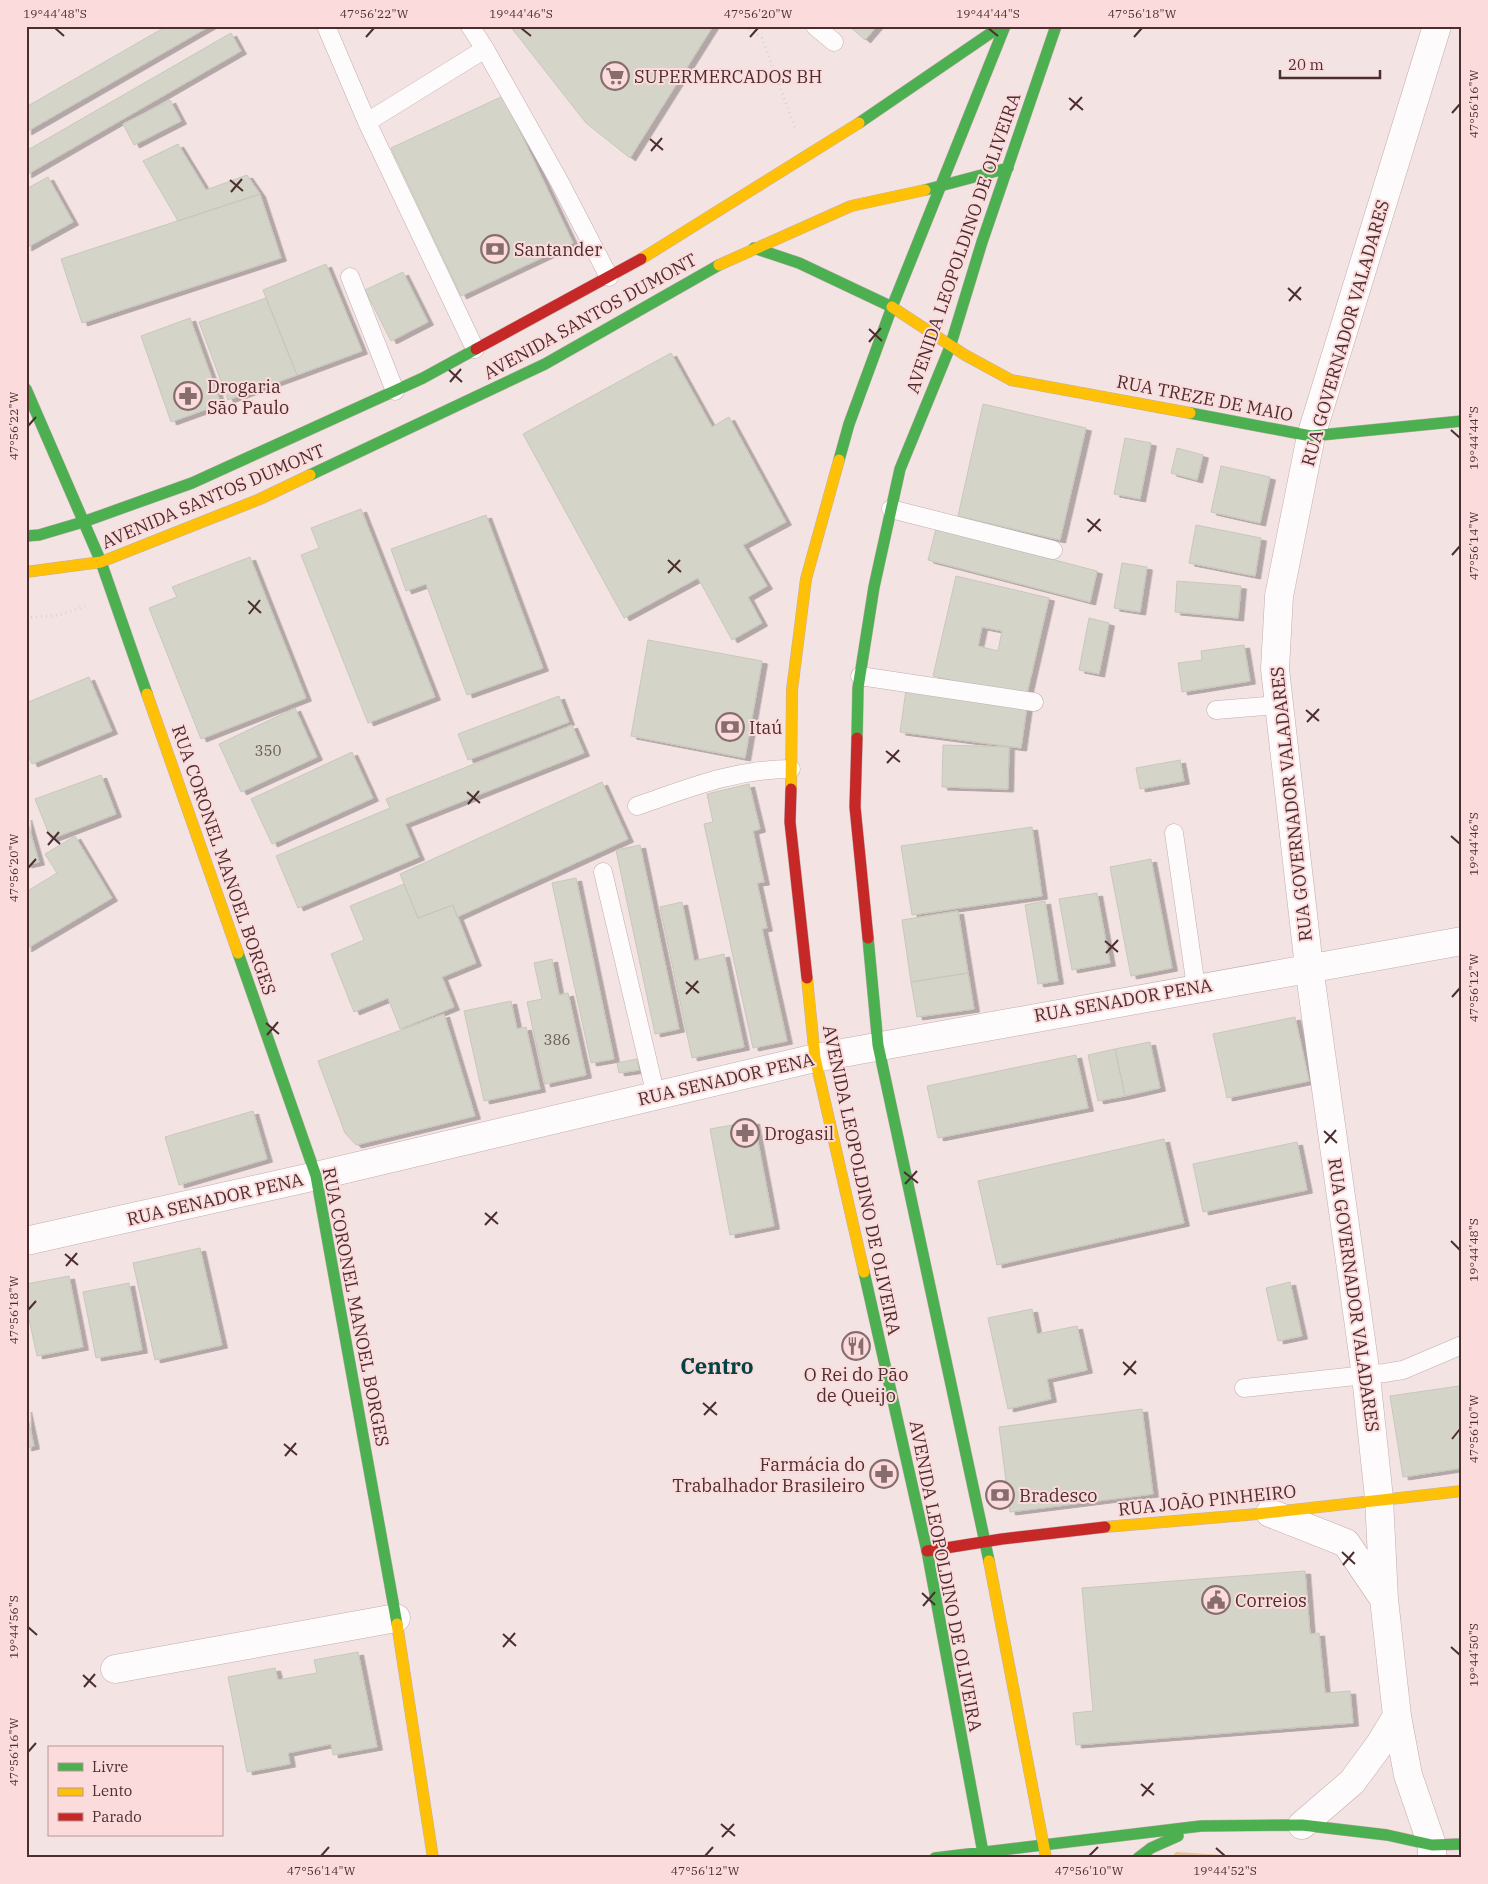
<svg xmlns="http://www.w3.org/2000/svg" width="1488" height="1884" font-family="'IBM Plex Serif',serif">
<defs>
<pattern id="park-crowns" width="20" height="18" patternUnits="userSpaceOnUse" patternTransform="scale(1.25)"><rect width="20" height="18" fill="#e5c7a5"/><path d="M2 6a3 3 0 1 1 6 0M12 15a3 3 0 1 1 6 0" fill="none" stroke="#c6ab8e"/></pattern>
<filter id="shadow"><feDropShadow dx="5.5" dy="3" stdDeviation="0" flood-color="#0004"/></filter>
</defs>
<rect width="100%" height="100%" fill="#f4e3e3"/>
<path fill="url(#park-crowns)" d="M1176 1852 1270 1858H1171Z"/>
<path fill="#d4d4c9" stroke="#c7c8bc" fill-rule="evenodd" filter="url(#shadow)" d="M167 26H210L26 132V107Z
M510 26H713L630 158 586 123Z
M849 26H877L865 40Z
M231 33 241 51 26 175V151Z
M503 96 573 243 461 296 391 148Z
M170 100 181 121 134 145 123 124Z
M178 144 206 190 247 175 260 194 178 221 143 161Z
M48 177 73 222 26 248V189Z
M260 194 281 258 82 323 61 259Z
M326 264 362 351 297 375 263 290Z
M403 272 428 322 391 341 365 290Z
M266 298 297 375 228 400 199 322Z
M190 318 221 404 171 422 141 336Z
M671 353 712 427 729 417 786 522 743 545 767 586 748 597 762 623 732 640 698 578 624 618 523 434Z
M983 404 1086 428 1060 540 958 516Z
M1125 438 1151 443 1140 499 1114 494Z
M1177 448 1203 455 1197 480 1171 473Z
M1221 466 1270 477 1260 523 1211 512Z
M361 509 435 697 368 723 301 555 319 548 311 528Z
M486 515 543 668 467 695 426 584 406 591 391 549Z
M1196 525 1261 538 1255 576 1189 563Z
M936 529 1097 571 1090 602 928 560Z
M250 557 306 698 201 739 149 608 177 597 172 587Z
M1122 563 1147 567 1140 612 1114 608Z
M956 576 1049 598 1026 698 933 676ZM982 627 1002 631 998 651 978 646Z
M1177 581 1241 586 1238 618 1175 612Z
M1089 618 1109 623 1099 674 1079 670Z
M648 640 762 661 745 758 631 736Z
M1244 645 1250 681 1182 692 1178 663 1202 660 1201 651Z
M89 677 112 731 32 764 26 751V703Z
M906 690 1027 706 1021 748 900 732Z
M559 696 569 722 468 760 458 734Z
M295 708 317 757 241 792 219 744Z
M572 725 584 753 405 824 419 857 298 908 276 856 390 808 386 799Z
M943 745 1009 747 1008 789 942 787Z
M352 752 373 798 272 844 251 799Z
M1180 760 1184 781 1140 789 1136 768Z
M101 775 116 814 51 839 35 799Z
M602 782 628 839 457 917 453 905 418 918 400 874Z
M749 784 760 829 753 831 764 882 757 883 767 928 762 929 787 1041 753 1048 704 824 713 822 707 794Z
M26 817 39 862 26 865Z
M1032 827 1042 896 912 915 901 846Z
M75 836 112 898 26 949V892L57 873 45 854Z
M640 845 679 1029 655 1034 616 850Z
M1151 859 1172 968 1131 976 1110 867Z
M576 878 614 1059 591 1063 552 883Z
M404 884 418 918 453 905 476 963 442 977 454 1007 400 1029 388 998 354 1012 331 954 364 940 350 906Z
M1097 893 1110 963 1072 970 1059 899Z
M1045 901 1058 981 1038 984 1025 905Z
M682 902 694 961 724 954 744 1047 692 1058 660 907Z
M958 911 968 973 911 982 902 920Z
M552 959 559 995 568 993 586 1075 545 1084 527 1002 542 999 534 963Z
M968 973 974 1009 917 1017 911 982Z
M511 1001 517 1029 526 1027 540 1089 484 1101 464 1011Z
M444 1014 475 1116 356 1145 345 1133 318 1061Z
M1295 1017 1309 1081 1227 1098 1213 1034Z
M1150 1042 1160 1088 1125 1096 1115 1049Z
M1115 1049 1125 1096 1098 1101 1088 1055Z
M1076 1055 1088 1108 938 1138 927 1086Z
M637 1059 639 1070 619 1073 617 1063Z
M253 1111 267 1159 179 1185 165 1137Z
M754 1121 774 1226 730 1235 710 1129Z
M1164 1139 1184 1223 997 1265 978 1181Z
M1297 1142 1307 1190 1203 1212 1193 1164Z
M200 1248 222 1345 155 1360 133 1263Z
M69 1276 83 1347 37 1356 26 1305V1284Z
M1290 1282 1302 1336 1278 1341 1266 1288Z
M129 1283 142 1350 96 1358 83 1292Z
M1032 1309 1037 1334 1077 1326 1087 1370 1047 1379 1051 1399 1008 1409 988 1318Z
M1459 1386 1462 1405V1468L1403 1477 1390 1396Z
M26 1409 34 1446 26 1448Z
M1142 1409 1153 1494 1010 1512 999 1427Z
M1305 1571 1310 1634 1319 1633 1325 1693 1350 1691 1353 1723 1076 1745 1073 1713 1093 1711 1082 1588Z
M358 1652 377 1747 333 1755 331 1744 288 1753 290 1764 247 1772 228 1677 275 1668 278 1680 317 1673 314 1660Z"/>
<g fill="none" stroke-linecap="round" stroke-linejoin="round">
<defs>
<path id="lane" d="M326 26 367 122
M470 26 485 49
M815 26 834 42
M350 277 395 391
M475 349 367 122 485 49 558 179 609 277
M891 509 1053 550
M860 676 1034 702
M1216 710 1279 705
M637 806C689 788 735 769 791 769
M1174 833 1196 987
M603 872 656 1096
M1244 1388 1384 1373 1403 1370 1462 1345"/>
<path id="street" d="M26 1241 316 1176 815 1058 1462 941
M1270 1513 1346 1543 1384 1599
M115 1669 396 1618
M1302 1825 1352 1782 1380 1744 1397 1716
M1432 1858V1845L1408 1775 1397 1716 1384 1599 1379 1498 1366 1376 1309 967 1275 669 1279 596 1311 436 1437 26"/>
<path id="fast" d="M859 123 1001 26
M925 190 1008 168
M754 248 799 263 892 307
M26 389 101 562 147 694
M1190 413 1311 436 1462 421
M839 460 849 424 892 307 1005 26
M310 475 545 364 719 265
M26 536 39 535 83 522 192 483 423 378 476 349
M857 738 858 688 874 587 900 469 950 347 982 242 1056 26
M868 938 878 1045 989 1561
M238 953 316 1176 397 1624
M864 1272 927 1551 984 1858
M935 1858 1201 1826 1302 1825 1387 1835 1432 1845 1462 1844
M1138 1858 1151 1848 1178 1836"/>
<path id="slow" d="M641 259 859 123
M719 265 851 206 925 190
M892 307 965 355 1011 380 1190 413
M26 572 101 562 260 499 310 475
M147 694 238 953
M791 789 792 690 806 579 839 460
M807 978 815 1058 864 1272
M1105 1527 1257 1514 1462 1491
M989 1561 1046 1858
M397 1624 433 1858"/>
<path id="jam" d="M476 349 641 259
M857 738 855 807 868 938
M791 789 790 822 807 978
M927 1551 1002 1539 1105 1527"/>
</defs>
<use href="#lane" stroke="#c3adae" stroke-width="19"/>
<use href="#street" stroke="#c3adae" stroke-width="29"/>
<use href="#fast" stroke="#c3adae" stroke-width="12"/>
<use href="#slow" stroke="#c3adae" stroke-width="12"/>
<use href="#jam" stroke="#c3adae" stroke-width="12"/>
<path stroke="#dad4d4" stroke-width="3" stroke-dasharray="1 4" stroke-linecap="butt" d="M745 26 762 38 795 128
M26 618 59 615 85 606"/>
<use href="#lane" stroke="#fdfbfb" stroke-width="18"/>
<use href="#street" stroke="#fdfbfb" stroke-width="28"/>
<use href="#fast" stroke="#4caf50" stroke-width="11"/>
<use href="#slow" stroke="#ffc107" stroke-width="11"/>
<use href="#jam" stroke="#c62828" stroke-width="11"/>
</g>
<path fill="none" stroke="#4d2e2f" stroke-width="2" d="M55 28 64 36M521 28 531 36M988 28 998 36M366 37 374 28M750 37 758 28M1134 37 1142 28M1069 98 1083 110M1070 110 1082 97M1452 113 1460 104M650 139 663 150M651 151 662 138M230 180 243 191M231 192 242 179M1288 288 1301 300M1289 301 1301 287M869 329 882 341M869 342 881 328M449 370 462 382M450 382 461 369M28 426 36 417M1451 430 1460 438M1087 519 1101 531M1088 532 1100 519M1452 555 1460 546M668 560 681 572M668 573 680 560M248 601 261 613M249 614 260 600M1306 710 1319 721M1307 722 1319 709M886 751 900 762M887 763 899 750M467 792 480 803M468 804 479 791M47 832 60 844M1451 836 1460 844M48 845 59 832M28 868 36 859M1105 941 1118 952M1106 953 1118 940M686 982 699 993M686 994 698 981M1452 997 1460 988M266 1023 279 1034M267 1035 278 1022M1324 1131 1337 1143M1325 1143 1336 1130M904 1172 918 1183M905 1184 917 1171M485 1213 498 1224M485 1225 497 1212M1451 1241 1460 1250M65 1254 78 1265M66 1266 77 1253M28 1310 36 1301M1123 1362 1136 1374M1124 1375 1136 1361M703 1403 717 1415M704 1415 716 1402M1452 1439 1460 1429M284 1444 297 1455M285 1456 296 1443M1342 1552 1355 1564M1343 1565 1354 1552M922 1593 935 1605M923 1606 935 1592M28 1627 37 1635M503 1634 516 1646M503 1647 515 1633M1451 1647 1460 1655M83 1675 96 1687M84 1687 95 1674M28 1752 36 1743M1141 1784 1154 1795M1142 1796 1153 1783M721 1824 735 1836M722 1837 734 1824M1216 1848 1225 1856M321 1856 329 1847M705 1856 713 1847M1089 1856 1098 1847"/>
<defs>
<symbol id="supermarket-ring" viewBox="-11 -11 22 22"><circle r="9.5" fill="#fcdbdc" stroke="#876d6e" stroke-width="1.5"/><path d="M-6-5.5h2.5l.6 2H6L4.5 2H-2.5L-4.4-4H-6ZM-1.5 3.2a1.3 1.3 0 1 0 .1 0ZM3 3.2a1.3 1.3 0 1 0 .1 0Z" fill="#876d6e"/></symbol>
<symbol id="bank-ring" viewBox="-11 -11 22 22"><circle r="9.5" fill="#fcdbdc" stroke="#876d6e" stroke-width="1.5"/><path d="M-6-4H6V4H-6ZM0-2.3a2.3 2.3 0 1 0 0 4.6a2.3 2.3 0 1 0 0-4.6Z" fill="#876d6e"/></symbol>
<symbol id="pharmacy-ring" viewBox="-11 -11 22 22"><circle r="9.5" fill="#fcdbdc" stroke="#876d6e" stroke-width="1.5"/><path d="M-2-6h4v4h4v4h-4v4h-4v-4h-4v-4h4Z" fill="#876d6e"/></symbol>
<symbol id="restaurant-ring" viewBox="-11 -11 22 22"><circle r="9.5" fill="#fcdbdc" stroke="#876d6e" stroke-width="1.5"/><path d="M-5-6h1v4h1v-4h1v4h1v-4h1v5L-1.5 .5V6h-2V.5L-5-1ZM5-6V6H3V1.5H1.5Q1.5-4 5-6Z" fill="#876d6e"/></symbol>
<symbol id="civic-ring" viewBox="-11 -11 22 22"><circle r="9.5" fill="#fcdbdc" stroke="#876d6e" stroke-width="1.5"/><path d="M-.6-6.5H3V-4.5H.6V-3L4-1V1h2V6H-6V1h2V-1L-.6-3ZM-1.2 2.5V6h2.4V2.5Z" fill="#876d6e"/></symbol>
</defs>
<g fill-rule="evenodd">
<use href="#supermarket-ring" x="599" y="60" width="32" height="32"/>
<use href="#bank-ring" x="479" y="233" width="32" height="32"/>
<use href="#pharmacy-ring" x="172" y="380" width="32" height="32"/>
<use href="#bank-ring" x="714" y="711" width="32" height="32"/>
<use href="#pharmacy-ring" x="729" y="1117" width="32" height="32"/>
<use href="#restaurant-ring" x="840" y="1330" width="32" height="32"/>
<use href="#pharmacy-ring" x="868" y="1458" width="32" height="32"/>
<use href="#bank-ring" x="984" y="1479" width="32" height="32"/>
<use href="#civic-ring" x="1200" y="1584" width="32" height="32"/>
</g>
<g text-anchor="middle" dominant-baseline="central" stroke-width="4" stroke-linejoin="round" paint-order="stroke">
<g font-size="15" fill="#6f5856">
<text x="268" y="750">350</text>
<text x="557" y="1039">386</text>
</g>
<g font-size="18" fill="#4d2e2f" stroke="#fcdbdc" text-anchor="start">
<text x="634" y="76">SUPERMERCADOS BH</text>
<text x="514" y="249">Santander</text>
<text x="207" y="386">Drogaria<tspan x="207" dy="21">São Paulo</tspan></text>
<text x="749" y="727">Itaú</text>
<text x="764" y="1133">Drogasil</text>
<text x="856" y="1374" text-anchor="middle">O Rei do Pão<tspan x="856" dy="21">de Queijo</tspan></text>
<text x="865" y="1464" text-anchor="end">Farmácia do<tspan x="865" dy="21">Trabalhador Brasileiro</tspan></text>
<text x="1019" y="1495">Bradesco</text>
<text x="1235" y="1600">Correios</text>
</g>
<g font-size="18" fill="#4d2e2f" stroke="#fcdbdc">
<text transform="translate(963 243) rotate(-71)">AVENIDA LEOPOLDINO DE OLIVEIRA</text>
<text transform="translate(590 316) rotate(-29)">AVENIDA SANTOS DUMONT</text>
<text transform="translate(1345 333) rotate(-74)">RUA GOVERNADOR VALADARES</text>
<text transform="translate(1205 398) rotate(11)">RUA TREZE DE MAIO</text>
<text transform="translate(213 496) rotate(-23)">AVENIDA SANTOS DUMONT</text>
<text transform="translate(1291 804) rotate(-96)">RUA GOVERNADOR VALADARES</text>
<text transform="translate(224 860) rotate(71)">RUA CORONEL MANOEL BORGES</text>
<text transform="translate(1123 1000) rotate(-10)">RUA SENADOR PENA</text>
<text transform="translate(726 1079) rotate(-13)">RUA SENADOR PENA</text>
<text transform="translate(862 1180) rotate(78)">AVENIDA LEOPOLDINO DE OLIVEIRA</text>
<text transform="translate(215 1199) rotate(-13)">RUA SENADOR PENA</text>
<text transform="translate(1354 1295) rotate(82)">RUA GOVERNADOR VALADARES</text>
<text transform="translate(356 1307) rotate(79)">RUA CORONEL MANOEL BORGES</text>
<text transform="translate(1207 1500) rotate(-6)">RUA JOÃO PINHEIRO</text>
<text transform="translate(946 1576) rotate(79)">AVENIDA LEOPOLDINO DE OLIVEIRA</text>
</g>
<g font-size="22" font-weight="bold" fill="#004445" stroke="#fcdbdc">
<text x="717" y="1365">Centro</text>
</g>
</g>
<rect width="1488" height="1884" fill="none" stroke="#fcdbdc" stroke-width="55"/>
<rect x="48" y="1746" width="175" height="90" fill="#fcdbdc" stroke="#b69697"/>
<rect x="58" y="1763" width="25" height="8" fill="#4caf50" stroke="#b69697"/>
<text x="92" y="1772" font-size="15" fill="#4d2e2f">Livre</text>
<rect x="58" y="1788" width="25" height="8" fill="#ffc107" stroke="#b69697"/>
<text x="92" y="1796" font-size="15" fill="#4d2e2f">Lento</text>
<rect x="58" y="1813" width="25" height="8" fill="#c62828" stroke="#b69697"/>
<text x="92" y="1822" font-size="15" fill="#4d2e2f">Parado</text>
<path d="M1280 70v8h100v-8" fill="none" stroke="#4d2e2f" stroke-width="2.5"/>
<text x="1288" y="70" font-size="15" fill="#4d2e2f" stroke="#fcdbdc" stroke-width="4" paint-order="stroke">20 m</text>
<rect x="28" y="28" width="1432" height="1828" fill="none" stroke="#4d2e2f" stroke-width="2"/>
<g font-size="12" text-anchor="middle" fill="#4d2e2f">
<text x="55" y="18">19°44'48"S</text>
<text x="374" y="18">47°56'22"W</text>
<text x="521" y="18">19°44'46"S</text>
<text x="758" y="18">47°56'20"W</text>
<text x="988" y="18">19°44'44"S</text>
<text x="1142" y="18">47°56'18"W</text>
<text transform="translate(1474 104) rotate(-90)" y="4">47°56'16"W</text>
<text transform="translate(14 426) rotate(-90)" y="4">47°56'22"W</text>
<text transform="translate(1474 438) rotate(-90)" y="4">19°44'44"S</text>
<text transform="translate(1474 546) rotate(-90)" y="4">47°56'14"W</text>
<text transform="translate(1474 844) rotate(-90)" y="4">19°44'46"S</text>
<text transform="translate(14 868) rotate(-90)" y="4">47°56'20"W</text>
<text transform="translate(1474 988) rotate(-90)" y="4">47°56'12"W</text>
<text transform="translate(1474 1250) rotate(-90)" y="4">19°44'48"S</text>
<text transform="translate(14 1310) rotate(-90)" y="4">47°56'18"W</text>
<text transform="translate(1474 1429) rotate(-90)" y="4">47°56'10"W</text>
<text transform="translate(14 1627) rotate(-90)" y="4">19°44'56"S</text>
<text transform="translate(1474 1655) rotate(-90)" y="4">19°44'50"S</text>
<text transform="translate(14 1752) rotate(-90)" y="4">47°56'16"W</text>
<text x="321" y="1875">47°56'14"W</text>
<text x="705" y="1875">47°56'12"W</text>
<text x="1089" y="1875">47°56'10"W</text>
<text x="1225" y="1875">19°44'52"S</text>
</g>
</svg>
